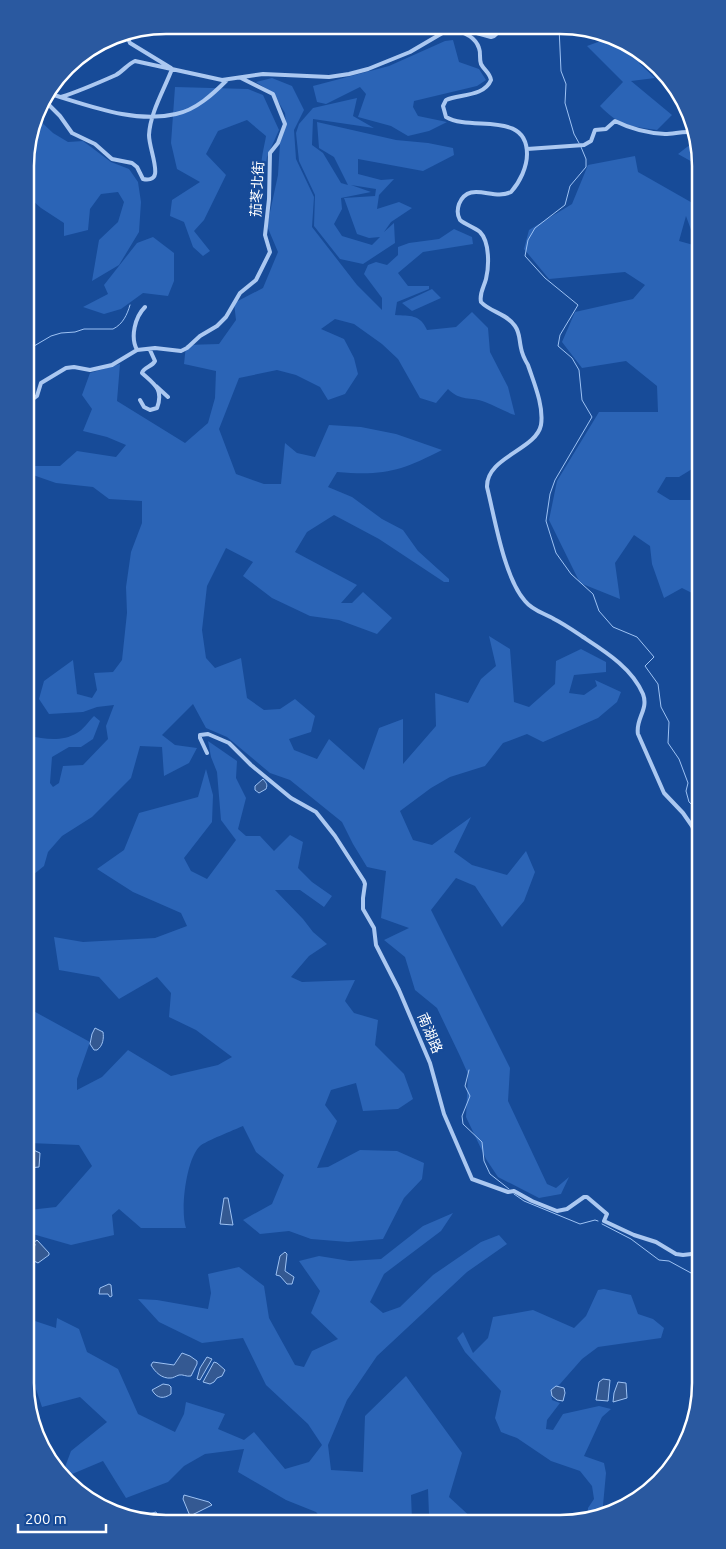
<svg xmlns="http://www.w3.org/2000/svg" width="726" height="1549" font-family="Ubuntu,'Noto Sans TC',sans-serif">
<rect width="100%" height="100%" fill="#174b98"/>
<path fill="#2b64b6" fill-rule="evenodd" d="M609 38 646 56 639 63 655 78 631 81 672 115 657 130C631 126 619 126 600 106L623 82 587 46Z
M453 40 459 62 479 69 486 80 477 86 414 101 413 107 418 116 447 122 429 131 408 136 391 126 358 117 366 94 360 87 326 104 317 102 313 86 389 66 445 41Z
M272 78 292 86 304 110 294 130 296 159 314 197 312 227 357 285 382 310V298L364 274 368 265 376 262 387 265 398 255V247L409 243 439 239 454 229 472 237 473 244 423 252 398 273 408 286H429V289L397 302 395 315C410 316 420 314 427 330L456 327 472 312 488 328 490 352 508 387 515 415C505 412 496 406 485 402 470 396 461 402 448 389L436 403 420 398 398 359 382 344 354 324 335 319 321 329 344 339 354 358 358 374 345 394 328 400 320 387 296 375 277 370 239 378 219 429 236 474 264 484H281L285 443 297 453 315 457 329 425 361 427 396 434 442 450C401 471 384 476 337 472L328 487 352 497 382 519 403 530 418 551 449 579V582H444L379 539 334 515 307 532 295 552 357 585 341 603H352L363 592 392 618 377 634 339 620 310 616 272 598 243 576 253 562 226 548 207 586 202 630 206 658 215 668 241 658 247 698 264 710 280 709 295 699 315 716 311 732 289 739 294 750 317 759 329 739 364 770 379 728 403 719V764L436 726 435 693 468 703 481 679 496 666 489 636 510 649 514 702 529 707 555 684 556 661 581 649 606 662V672L574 675 569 693 584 695 597 686 595 680 621 692 617 702 598 718 543 742 527 734 503 743 485 766 450 777 431 788 400 811 413 840 432 845 471 817 454 852 472 865 507 875 526 851 535 872 524 901 502 927 475 886 456 878 431 910 510 1068 508 1101 547 1184 556 1188 569 1177 561 1194 539 1198 498 1177 486 1159 466 1117 468 1074 460 1056 437 1008 415 990 405 957 384 940 409 928 381 918 386 871 367 867 353 844 342 822 290 780 270 773 227 737 206 728 193 704 162 735 175 745 197 748 189 763 164 776 162 747 140 746 131 778 92 817 62 836 48 852 44 866 28 879 29 736C45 739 62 742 77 733 83 730 89 721 94 716L100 721 93 739 81 747H69L52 757 50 783 53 787 59 783 63 766 83 765 108 739 106 726 114 705 97 707 83 712 49 714 39 699 44 681 73 660 77 694 92 698 97 690 94 673 113 672 122 660 127 613 126 587 131 552 142 523V501L109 499 93 487 56 483 33 475 34 466H60L77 451 116 457 126 445 107 437 83 431 92 409 82 395 90 373 120 364 117 401 185 443 208 423 215 398 216 371 184 364 186 345 219 344 236 320 234 303 263 288 278 252 267 226 278 175 280 143 286 125 285 113 273 93 256 82Z
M175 87 248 89 263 95 279 130 267 157 264 178C258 167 264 149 266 136L247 120 218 131 206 154 226 175 204 220 194 231 210 251 203 256 193 247 184 222 170 216 172 200 200 182 177 169 171 143Z
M357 98 353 116 374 128 313 119 312 145 323 153 341 183 348 185 334 157 319 148 317 122 396 140 428 143 453 148 454 155 423 171 358 159V174L381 180 394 179 379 195 377 209 399 202 412 208 391 222 384 232 394 223 395 243 363 264 340 259 314 226 315 195 299 161 296 133 299 124 313 108ZM351 185 376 189 375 196 344 198 357 234 369 238 380 237 372 245 342 236 334 224 342 209 341 198 371 192Z
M36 117 53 133 68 142 83 141 111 162 129 169 138 182 141 202 139 232 119 265 92 281 99 240 118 222 124 202 118 192 101 194 90 209 88 230 64 236V223L41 208 25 194V156Z
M696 140V164L678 154Z
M635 156 638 172 696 205 697 241 694 238 686 216 679 241 697 246V466L679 477H666L657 492 670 500H693L697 504 698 596 682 588 664 598 652 564 650 546 634 535 615 563 620 599 580 583 549 520 557 481 599 412H658L657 386 626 361 582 368 562 342 575 312 633 299 645 285 625 272 549 279 524 249 529 230 572 204 588 165Z
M153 237 174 253V281L168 296 143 293 121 309 104 314 83 307 108 294 104 285 137 243Z
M432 289 441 298 412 311 402 303Z
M208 741 237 761 236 778 246 798 238 829 246 836H260L274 851 290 835 303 842 298 868 312 882 332 896 324 907 300 890H275L303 919 313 932 327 944 309 956 291 977 302 982 355 980 345 1001 354 1013 378 1020 375 1045 404 1074 413 1099 398 1109 363 1111 356 1083 331 1090 325 1105 337 1121 317 1168 328 1167 360 1150 397 1151 424 1163 422 1179 404 1198 383 1239 348 1242 311 1239 289 1231 260 1234 243 1220 272 1204 284 1175 256 1152 243 1126C234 1130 206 1141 200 1146 186 1159 180 1211 186 1228H141L119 1209 112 1215 114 1235 71 1245 29 1233V1210L56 1207 92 1166 79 1145 29 1143 28 1008 90 1042 77 1079V1090L102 1077 128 1050 171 1076 218 1065 232 1057 196 1030 169 1017 171 993 157 977 119 999 99 977 59 970 54 937 83 942 155 938 187 926 181 913 133 892 97 869 124 850 139 813 198 797 206 769 213 795 212 822 184 858 191 871 207 879 236 840 221 820 217 772 211 757Z
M453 1213 441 1231 384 1274 370 1302 383 1313 400 1307 433 1275 481 1242 499 1235 507 1244 467 1272 377 1356 347 1400 328 1445 331 1470 363 1472 365 1416 406 1376 462 1453 449 1497 474 1520H433L429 1515 428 1489 411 1495 412 1520H323L316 1512 286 1500 238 1472 244 1449 205 1454 184 1466 168 1482 126 1498 103 1461 65 1477 60 1468 65 1467 71 1451 107 1422 80 1397 42 1407 30 1371 29 1319 56 1328 57 1318 79 1329 87 1352 118 1369 138 1414 175 1432 184 1414 186 1402 225 1414 218 1429 244 1440 254 1432 285 1469 309 1462 322 1445 308 1424 266 1385 243 1338 202 1343 159 1322 138 1299 157 1300 208 1309 211 1293 208 1274 239 1267 264 1286 269 1318 295 1365 304 1367 312 1351 338 1339 311 1313 320 1291 299 1261 319 1256 350 1261 381 1259 423 1226Z
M604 1289 631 1295 638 1314 653 1319 664 1328 661 1338 598 1347 582 1359 560 1384 551 1392 552 1400 560 1403 547 1420 546 1429 553 1430 563 1414 599 1406 611 1409 602 1417 584 1456 604 1463 606 1473 602 1516 597 1519H588V1508L594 1499 592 1486 580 1471 551 1461 517 1438 501 1432 495 1418 501 1391 465 1352 457 1338 463 1332 473 1353 488 1338 493 1317 533 1310 574 1328 586 1316 598 1290Z"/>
<path fill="#345992" stroke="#9dc2f4" d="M263 779C266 783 268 784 266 789L259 793 255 790V786Z
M95 1028 103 1032C104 1038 103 1046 97 1050H94L90 1044 92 1034Z
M29 1148 40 1153 39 1167 29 1168Z
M224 1198H228L233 1225 220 1224Z
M37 1240 49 1253V1255L38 1263 32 1260 35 1244 33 1243Z
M285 1252 287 1254 285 1271 294 1277 292 1284H287L280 1276 276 1275 280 1256Z
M109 1284 111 1285 112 1296 110 1297 108 1294H99L100 1288Z
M182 1353 190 1356 197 1361V1364L191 1376C186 1377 183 1374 179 1375 176 1376 173 1378 171 1378 162 1379 155 1372 151 1365L153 1362 174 1365Z
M207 1357 212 1359 200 1380 197 1379 200 1368Z
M214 1362 217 1363 225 1370 222 1376 217 1378 214 1382 210 1384 203 1382Z
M603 1379 610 1380 608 1401 596 1400 599 1382Z
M618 1382 626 1383 627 1398 613 1402 614 1393Z
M163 1384 169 1385 171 1387V1394C164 1399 157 1399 152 1390Z
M556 1386 564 1388 565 1393 563 1401 557 1400 552 1396 551 1390Z
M184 1495 209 1502 212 1505 190 1516 183 1499Z
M156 1512 158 1516C147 1524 141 1523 129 1517L133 1518Z"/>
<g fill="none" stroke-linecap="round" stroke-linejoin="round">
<path stroke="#9dc2f4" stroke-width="1" d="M234 26 244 29 273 26
M276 26 286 27 300 26
M559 27 561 71 566 84 565 103 574 134 579 143
M581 147 586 159V167L570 186 565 205 535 228 528 240 525 256 545 278 578 305 560 335 558 346 572 358 579 370 582 400 592 417 555 480 550 494 546 521 556 553 571 574 593 594 599 611 613 627 637 637 654 657 645 666 658 684 661 707 669 722 668 743 679 759 688 783 686 791 689 802 699 811
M29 349 51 336 61 333 75 332 84 329H113C123 324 127 315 130 305
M26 397 34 375 29 351
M469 1070 465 1086 470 1096 462 1116 463 1124 482 1142 484 1161 490 1174 509 1189
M514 1194 524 1201 580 1224 595 1220 598 1221
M602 1224 631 1239 659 1260 669 1261 691 1273H700
M29 1239 32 1240"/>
<path stroke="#abc8f1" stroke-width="4" d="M463 27 473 32 491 37 494 36 504 27
M450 29C461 31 475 36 479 48 481 53 479 58 481 64 484 70 490 73 491 80 484 97 459 94 446 100L443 106 446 117C471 132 527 110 527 154 527 167 520 182 511 192 493 201 469 180 459 204 457 210 457 215 460 220 466 225 474 227 480 232 490 242 489 267 486 279 484 287 479 293 481 302 490 312 506 313 515 326 520 333 519 339 521 348 522 354 525 360 528 365 534 383 544 406 541 425 536 450 486 457 487 487 495 519 504 577 525 601 533 611 544 613 554 619 564 624 574 631 583 637 606 652 632 668 643 694 649 710 635 719 638 734L664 793 683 813 692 826 698 841 699 864
M126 33 130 43 171 68
M47 93C88 105 134 124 176 114 196 110 213 94 227 80
M61 97C80 91 98 83 116 75 123 71 128 64 135 61L222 80 263 74 329 77 349 74 368 69 410 52 451 28
M43 99 60 116 72 133 95 144 112 159 132 163 137 167 143 179C147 180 154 180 155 174 157 165 149 146 149 135 150 113 164 90 172 69
M527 149 584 145 591 141 595 130 606 129 615 121C631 129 647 133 665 134 675 134 686 130 696 133
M26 346 31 373 26 393
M137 350C130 337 135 317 145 307
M156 386 168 397
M140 400 144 407 150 410 157 408C164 389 154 384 142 373 144 367 152 367 155 361L150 350
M26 404 37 396 41 383 66 368 74 367 90 370 112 365 137 350 155 348 181 351 187 348 200 336 217 326 226 317 240 293 256 280 270 252 265 235 269 199 270 153 278 143 285 124 273 94 241 78
M26 462 28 467 26 475
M207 753 200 738V735L208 734 229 743 251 765 291 798 316 812 335 836 364 881 365 884 363 898V909L374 928 376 945 399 990 430 1063 444 1114 472 1179 508 1192 514 1191 532 1201 557 1211 567 1209 584 1197H587L607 1214 604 1221 634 1235 656 1242 676 1254 683 1255 700 1253"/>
</g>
<g text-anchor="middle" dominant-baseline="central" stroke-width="5" stroke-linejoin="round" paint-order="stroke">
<g font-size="14" fill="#fff" stroke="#174b98">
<text transform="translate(257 189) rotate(-87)">茄苳北街</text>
<text transform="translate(430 1033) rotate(67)">南湖路</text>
</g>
</g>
<path d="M0 0H726V1549H0ZM166 34H560A132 132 0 0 1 692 166V1383A132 132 0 0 1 560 1515H166A132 132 0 0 1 34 1383V166A132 132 0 0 1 166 34Z" fill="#2a59a0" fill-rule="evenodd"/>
<path fill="none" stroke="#fff" stroke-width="2.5" d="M166 34H560A132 132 0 0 1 692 166V1383A132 132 0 0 1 560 1515H166A132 132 0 0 1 34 1383V166A132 132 0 0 1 166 34Z"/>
<path d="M18 1524v8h88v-8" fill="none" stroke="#ffffff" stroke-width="2.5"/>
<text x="25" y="1524" font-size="15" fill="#ffffff" stroke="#174b98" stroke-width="4" paint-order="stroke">200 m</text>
</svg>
